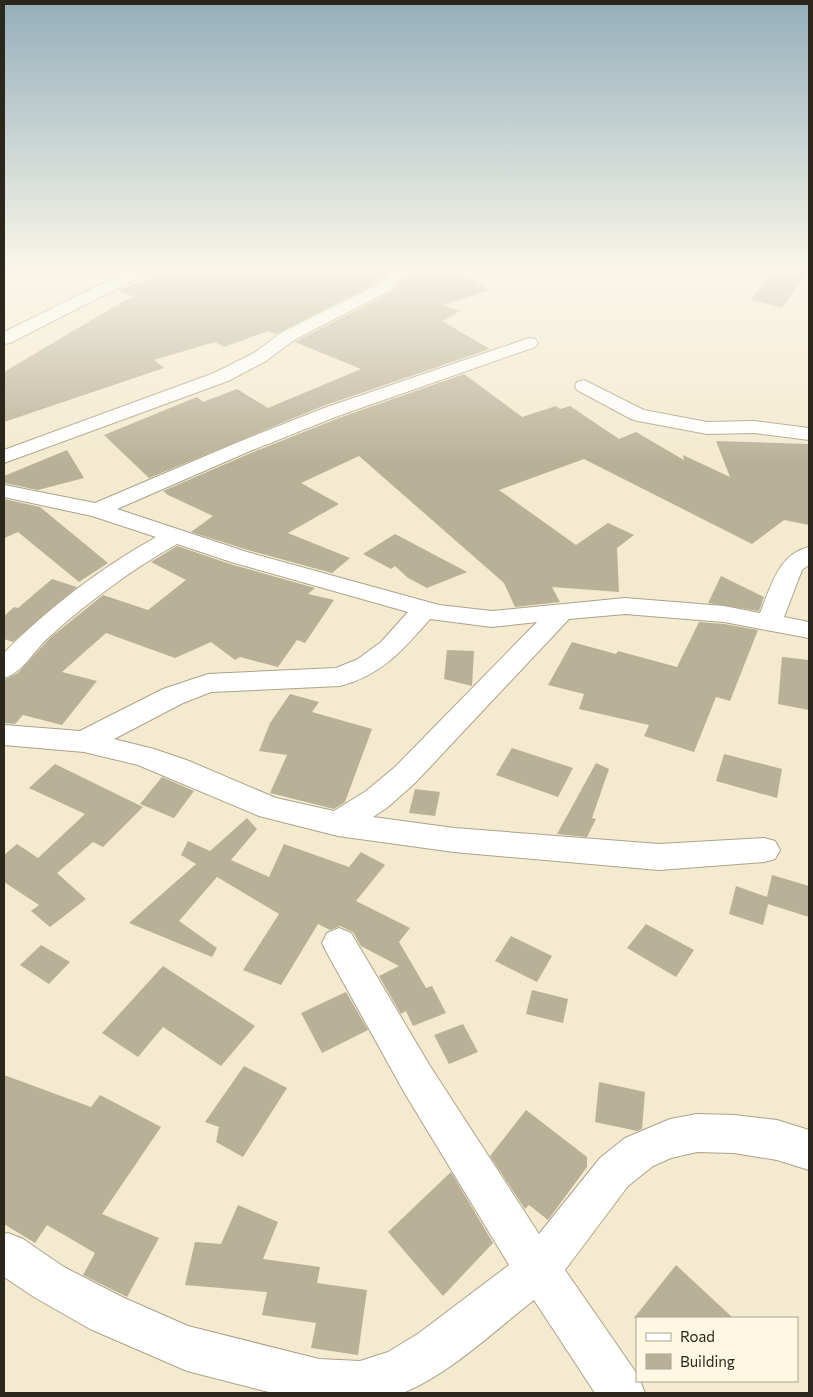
<svg xmlns="http://www.w3.org/2000/svg" width="813" height="1397" font-family="Commissioner,sans-serif">
<rect width="100%" height="100%" fill="#f3eacf"/>
<path fill="#b9b197" d="M197 267H395L388 269 384 277 378 282 276 334 268 331 224 347 215 342 154 360 164 368 4 422V372L122 302 134 297 118 290 165 273Z
M422 267H439L449 271 454 269 489 290 442 305 460 311 442 321 490 349 323 406 149 478 104 435 197 397 203 402 237 389 268 408 361 369 295 342 392 292 403 280 418 272Z
M778 267H809V271L782 307 750 300Z
M464 374 522 417 556 406 560 409 570 406 619 439 636 432 684 460 683 455 730 477 716 441 809 444V525L784 520 752 544 584 459 499 490 576 545 608 523 634 535 617 548 619 592 552 587 560 602 515 607 504 583 359 456 301 483 339 504 288 533 350 558 332 573 248 550 191 532 213 516 168 495 163 491 251 453 339 418Z
M67 450 84 478 38 490 4 483V476Z
M4 499 40 507 108 563 79 582 18 532 4 538Z
M395 534 467 572 427 588 408 578 395 566 391 569 363 554Z
M177 546 230 564 315 588 308 594 334 600 305 643 297 640 278 667 240 657 235 660 211 642 175 658 106 633 62 672 97 681 62 725 23 715 15 724 4 723V680L18 673 50 638 103 595 148 610 186 580 151 562Z
M721 576 764 597 759 611 708 603Z
M52 579 77 587 13 642 4 639V616L14 607 18 608Z
M699 622 724 624 758 630 730 701 716 697 694 752 644 736 649 725 579 709 584 694 548 685 572 642 616 654 618 651 677 667Z
M447 650 474 651 472 686 444 679Z
M782 657 809 660V710L778 704Z
M290 694 319 702 312 712 372 729 345 802 334 809 270 793 287 755 259 751 270 723Z
M512 748 573 768 558 797 496 775Z
M724 754 782 769 777 798 716 781Z
M596 763 609 769 592 818 596 819 587 837 557 834Z
M55 764 143 807 103 847 93 842 57 873 86 899 50 927 31 911 39 905 4 882V855L17 844 38 858 85 814 29 788Z
M162 777 194 791 174 818 140 804Z
M415 789 440 792 435 816 409 813Z
M247 818 257 829 231 860 269 877 284 844 349 867 361 852 385 865 356 901 410 928 399 942 426 988 432 986 446 1013 413 1026 406 1011 401 1014 379 976 399 966 361 946 353 932 340 926 330 930 318 924 281 985 243 970 279 914 217 877 179 921 217 948 212 957 129 923 196 864 181 855 188 841 210 851Z
M772 875 809 886V917L768 904 763 925 729 914 736 886 767 897Z
M646 924 694 950 676 977 627 948Z
M511 936 552 956 537 982 495 961Z
M41 945 70 962 49 984 20 965Z
M163 966 255 1026 221 1066 163 1027 138 1057 102 1033Z
M532 990 568 999 563 1023 526 1014Z
M346 992 368 1030 322 1053 301 1013Z
M463 1024 478 1052 449 1064 434 1035Z
M244 1066 287 1088 243 1157 216 1142 219 1127 205 1122Z
M4 1075 91 1107 100 1095 161 1127 102 1214 159 1238 127 1297 83 1275 95 1253 47 1225 35 1243 4 1224Z
M599 1082 645 1092 642 1129 637 1131 595 1122Z
M526 1110 587 1157V1167L548 1220 529 1205 525 1209 490 1156Z
M451 1172 493 1243 443 1296 388 1232Z
M238 1205 278 1222 263 1259 320 1267 317 1283 367 1290 358 1355 311 1348 316 1323 262 1315 267 1292 185 1285 195 1242 221 1244Z
M676 1265 733 1318H634Z"/>
<g fill="none" stroke-linecap="round" stroke-linejoin="round">
<defs>
<path id="minor" d="M136 267H156L153 270 10 343 4 344V332Z
M401 267H420L417 270 402 278 391 290 294 340 266 361 228 381 4 463V450L214 373 254 353 282 332 379 284 386 278 390 270Z
M529 338 535 339 538 343 535 347 338 416 250 451 117 509 247 552 439 605 492 611 625 598 724 606 760 613C771 587 778 554 809 547V565L802 570 784 617 809 622V638L724 622 625 614 569 619 415 783 388 807 373 817 454 828 659 844 764 838 775 841 780 850 775 859 764 862 659 870 454 852 338 836 259 816 138 765 84 752 4 745V725L80 731 163 689 208 674 336 668 358 659 381 642 408 612 231 562 177 544C131 570 88 602 49 637 34 650 23 673 4 678V653C48 608 101 568 156 537L92 516 4 497V485L95 503 236 443 324 408ZM430 619 492 627 537 622 395 767 366 791 334 811 276 798 189 761 154 749 114 739 183 703 211 692 340 686C382 675 403 650 430 619Z
M584 380 644 410 707 422 754 421 809 428V440L754 433 707 434 638 421 631 419 577 390 575 386 577 382Z
M339 928 351 933 430 1066 539 1234 600 1158 625 1138 670 1119 697 1114 734 1115 777 1120 809 1130V1170L777 1160 734 1153 697 1152 671 1158 653 1166 628 1186 565 1270 637 1374V1381H640L645 1393H595L534 1300C494 1331 450 1374 403 1393H273L187 1371 90 1329 34 1297 4 1277V1234L8 1233 23 1239 64 1267 122 1297 188 1326 319 1359 360 1361 388 1352 419 1333 509 1265 404 1092 327 953 322 943 327 933Z"/>
</defs>
<use href="#minor" stroke="#aba389" stroke-width="2"/>
<use href="#minor" fill="#fff" fill-rule="evenodd"/>
</g>
<linearGradient id="sky" x2="0" y2="1"><stop stop-color="#94afbb"/><stop offset="0.58" stop-color="#faf6e9"/><stop offset="1" stop-color="#faf6e9" stop-opacity="0"/></linearGradient>
<rect width="813" height="462" fill="url(#sky)"/>
<rect width="813" height="1397" fill="none" stroke="#2b271d" stroke-width="10"/>
<rect x="636" y="1317" width="162" height="65" fill="#fef7e1" stroke="#aaa493"/>
<rect x="646" y="1333" width="25" height="8" fill="#ffffff" stroke="#aaa493"/>
<text x="680" y="1342" font-size="15" fill="#2b271d">Road</text>
<rect x="646" y="1354" width="25" height="15" fill="#b9b197" stroke="#aaa493"/>
<text x="680" y="1367" font-size="15" fill="#2b271d">Building</text>
</svg>
